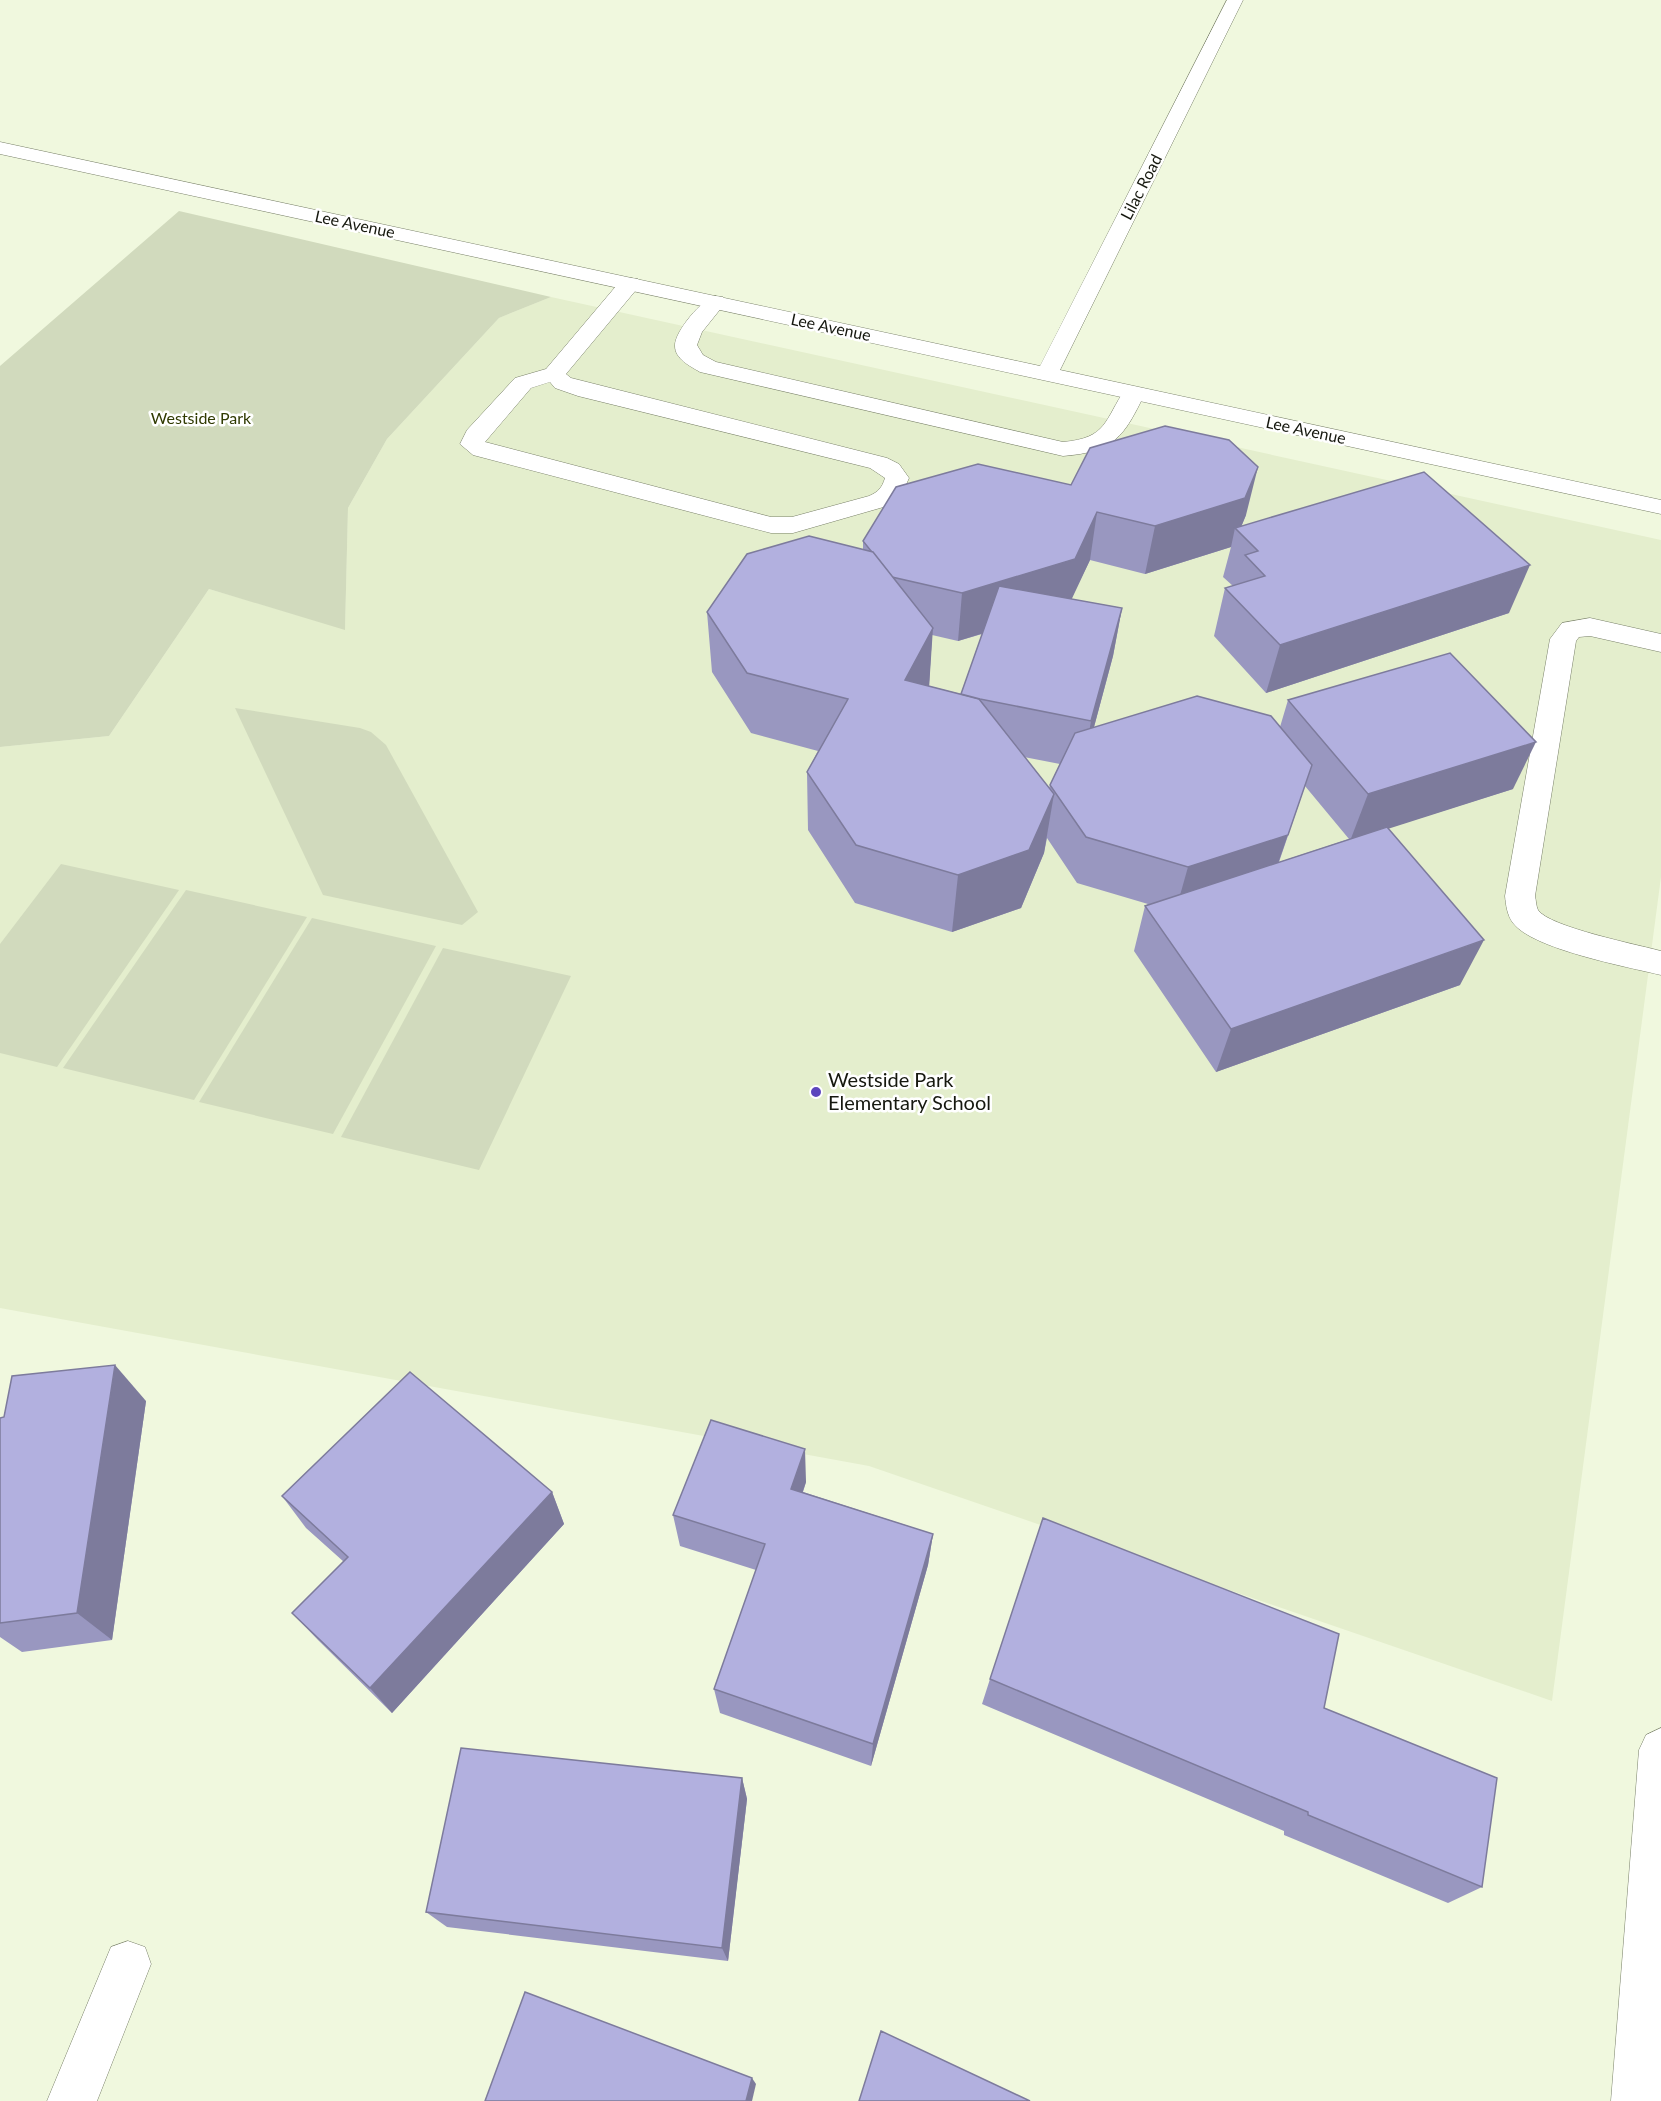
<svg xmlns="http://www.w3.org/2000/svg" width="1661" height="2101" viewBox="0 0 1661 2101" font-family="Lato,sans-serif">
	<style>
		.built { fill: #e4eecd }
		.green { fill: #d1dabd }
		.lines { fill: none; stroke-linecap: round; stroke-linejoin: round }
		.lane-casing { stroke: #798069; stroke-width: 1 }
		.street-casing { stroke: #798069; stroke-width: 1 }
		.lane { fill: #fff; fill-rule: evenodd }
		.street { fill: #fff; fill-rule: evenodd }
		.wall { fill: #9997c0; fill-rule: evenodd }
		.shaded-wall { fill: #7d7b9c }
		.building { fill: #b2b0df; stroke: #7d7b9c; stroke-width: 1.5 }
		.poi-dot { fill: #5c45bd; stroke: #fff; stroke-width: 2 }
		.labels { text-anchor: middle; stroke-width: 5; stroke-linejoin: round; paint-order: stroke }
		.far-street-label { font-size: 16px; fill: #16180f; stroke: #fff }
		.far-park-label { font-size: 16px; fill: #303a02; stroke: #fff }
		.poi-label { font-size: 20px; fill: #16180f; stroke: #fff; text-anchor: start }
	</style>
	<rect width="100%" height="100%" fill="#f0f8de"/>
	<polygon class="built" points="551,297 1661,540 1661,877 1552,1701 869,1466 0,1308 0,747 109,736 209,589 345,629 348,508 387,439 499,318"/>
	<g class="green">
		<polygon points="179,211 551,297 499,318 387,439 348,508 345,630 209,589 109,736 0,747 0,366"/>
		<polygon points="235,708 360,728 371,732 386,745 478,912 462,925 323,895"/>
		<polygon points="61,864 179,890 57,1067 0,1053 0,944"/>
		<polygon points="186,890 307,917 194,1100 63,1068"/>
		<polygon points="312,918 436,946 333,1134 199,1102"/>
		<polygon points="443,948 571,976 479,1170 341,1137"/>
	</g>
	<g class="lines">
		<g class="lane-casing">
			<g id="lane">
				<path d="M630,278L638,279L641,284L566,374L571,378L887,458L899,464L909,478L900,498L887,506L793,533H771L473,455L460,444L467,430L515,378L546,369L622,279ZM550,382L555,388L578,396L870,468L885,478C882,488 878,492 869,496L792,517H771L485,442L531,388Z"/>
				<path d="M715,296L723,297L726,302L702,332L697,345L703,355L716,362L1063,442C1108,438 1104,420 1126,388H1142L1145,393C1124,437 1114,452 1063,456L700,372C690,366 675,359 675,346C674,332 703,298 715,296Z"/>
				<path d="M1590,618L1661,634V652L1590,636L1579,637L1576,641L1535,896C1536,900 1536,906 1538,910C1549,927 1639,945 1661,951V975C1628,967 1532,949 1513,923C1507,915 1506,905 1505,896L1550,639L1562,623Z"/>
			</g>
		</g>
		<g class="street-casing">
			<g id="street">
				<polygon points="1227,0 1243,0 1060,370 1661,500 1661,514 0,154 0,142 1040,366"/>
				<polygon points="1661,1728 1661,2101 1611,2101 1639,1750 1646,1735"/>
				<polygon points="128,1941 145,1947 151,1964 97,2101 47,2101 111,1947"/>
			</g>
		</g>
		<use href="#lane" class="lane"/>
		<use href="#street" class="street"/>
	</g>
	<g class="wall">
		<path d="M1071,485L1246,515L1241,527L1509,613L1266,693L1214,636L1225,588L1233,586L1223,577L1231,547L1145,574L1090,560L1071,599L1122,608L1113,656L1094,727H1280L1288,700L1513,789L1388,828L1460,985L1216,1072L1134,951L1145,906L1148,904L1077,883L1047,838L1044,853L1021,908L952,932L855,903L808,830L807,772L818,751L751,733L712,672L707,612L863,550V541ZM982,634L961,694L929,686L932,635L958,641ZM1024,757L1060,764L1050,785L1049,788ZM1305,786L1349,839L1279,862Z"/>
		<polygon points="146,1401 112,1640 22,1652 0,1637 0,1418"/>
		<polygon points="806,1482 803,1492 933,1534 928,1565 871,1766 720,1713 714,1689 756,1570 680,1546 673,1515"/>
		<polygon points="552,1492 564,1524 392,1713 318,1640 292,1613 344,1562 306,1528 282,1496"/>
		<polygon points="990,1679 1324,1708 1482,1887 1448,1903 1284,1835 1284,1831 982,1704"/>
		<polygon points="742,1778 747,1799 728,1961 447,1927 426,1912"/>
	</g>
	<g class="shaded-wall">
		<polygon points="1258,467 1246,515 1239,532 1235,528 1231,547 1145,574 1155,526"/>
		<polygon points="1097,512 1090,560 1068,607 958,641 962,593"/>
		<polygon points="1530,565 1509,613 1266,693 1280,645"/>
		<polygon points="1122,608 1113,656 1083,768 1091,721"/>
		<polygon points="933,628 929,688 905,680"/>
		<polygon points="1536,742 1513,789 1350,841 1368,794"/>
		<polygon points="1312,765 1272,881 1175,913 1188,867"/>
		<polygon points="1054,794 1044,853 1021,908 952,932 958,875"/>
		<polygon points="1484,940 1460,985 1216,1072 1231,1029"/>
		<polygon points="115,1365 146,1401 112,1640 77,1613"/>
		<polygon points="805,1449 806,1482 793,1520 791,1489"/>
		<polygon points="552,1492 564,1524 392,1713 370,1688"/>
		<polygon points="933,1534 928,1565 871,1766 873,1744"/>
		<polygon points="742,1778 747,1799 728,1961 722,1948"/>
		<polygon points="752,2078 756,2084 752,2101 746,2101"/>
	</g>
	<g class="building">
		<polygon points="1165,426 1229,440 1258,467 1245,498 1155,526 1097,512 1075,559 962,593 892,577 863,541 896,487 978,464 1071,485 1090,448"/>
		<polygon points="1424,472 1530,565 1280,645 1225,588 1265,576 1245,555 1258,551 1235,528"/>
		<polygon points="809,536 873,552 933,628 905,680 979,699 1054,794 1029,850 958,875 856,845 807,772 848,699 747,673 707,612 747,554"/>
		<polygon points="999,586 1122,608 1091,721 980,699 961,694"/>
		<polygon points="1450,653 1536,742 1368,794 1288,700"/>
		<polygon points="1197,696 1271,716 1312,765 1288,835 1188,867 1086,837 1050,785 1075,733"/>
		<polygon points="1387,827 1484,940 1231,1029 1145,906"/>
		<polygon points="115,1365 77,1613 0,1623 0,1418 4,1417 12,1376"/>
		<polygon points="410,1372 552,1492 370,1688 292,1613 348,1557 282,1496"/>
		<polygon points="711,1420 805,1449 791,1489 933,1534 873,1744 714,1689 765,1544 673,1515"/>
		<polygon points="1043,1518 1339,1634 1324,1708 1497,1778 1482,1887 1308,1815 1308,1812 990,1679"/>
		<polygon points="461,1748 742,1778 722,1948 426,1912"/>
		<polygon points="525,1992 752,2078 746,2101 485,2101"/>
		<polygon points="881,2031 1030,2101 859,2101"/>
	</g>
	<circle class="poi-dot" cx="816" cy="1092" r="6"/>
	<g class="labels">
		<g class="far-street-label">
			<text transform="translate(1141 187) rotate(-63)" y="6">Lilac Road</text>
			<text transform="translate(355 224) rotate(12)" y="6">Lee Avenue</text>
			<text transform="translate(831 327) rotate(12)" y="6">Lee Avenue</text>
			<text transform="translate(1306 430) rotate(12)" y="6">Lee Avenue</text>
		</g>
		<g class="far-park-label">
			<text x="201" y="424">Westside Park</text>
		</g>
		<g class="poi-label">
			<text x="828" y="1087">Westside Park<tspan x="828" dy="23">Elementary School</tspan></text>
		</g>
	</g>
</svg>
